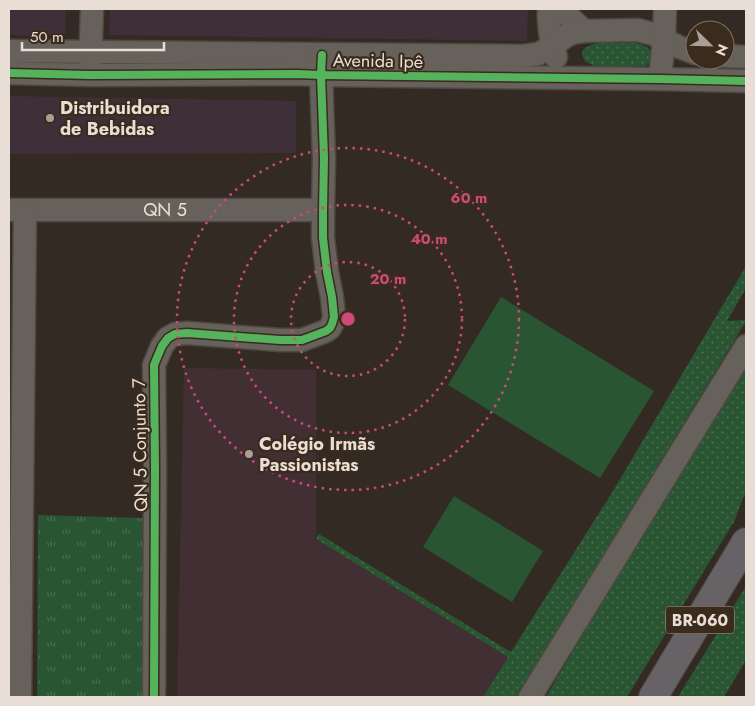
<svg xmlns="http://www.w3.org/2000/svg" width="755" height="706" viewBox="0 0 755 706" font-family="Jost,sans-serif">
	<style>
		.commercial { fill: #3e2f39 }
		.education { fill: #412f34 }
		.grass { fill: url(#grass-tufts) }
		.park { fill: url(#park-dots) }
		.pitch { fill: #2a5532 }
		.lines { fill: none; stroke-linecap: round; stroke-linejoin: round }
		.minor-casing { stroke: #4f4842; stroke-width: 25 }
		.highway-casing { stroke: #4f4842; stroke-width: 30 }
		.minor { stroke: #66615a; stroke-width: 22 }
		.highway { stroke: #666266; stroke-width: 28 }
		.cycleway-casing { stroke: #3a2b1c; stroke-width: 11 }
		.cycleway { stroke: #56b35d; stroke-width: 8 }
		.ring { fill: none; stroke: #cc4a7a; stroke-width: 2.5; stroke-dasharray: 2.5 5 }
		.poi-dot { fill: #a99f97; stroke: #3a2b1c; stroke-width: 2 }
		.labels { text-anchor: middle; stroke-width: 4.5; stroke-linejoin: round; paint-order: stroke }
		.shield { fill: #3a2b1c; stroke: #b4a89e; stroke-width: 1 }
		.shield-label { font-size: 16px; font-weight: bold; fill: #e8ded5 }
		.street-label { font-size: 18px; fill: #e8ded5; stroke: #3a2b1c }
		.poi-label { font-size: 18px; font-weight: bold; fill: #e8ded5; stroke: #3a2b1c; text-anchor: start }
		.centre { fill: #cc4a7a; stroke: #3a2b1c; stroke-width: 2.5 }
		.ring-label { font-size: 15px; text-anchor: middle; font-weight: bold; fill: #cc4a7a; stroke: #3a2b1c; stroke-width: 4.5; stroke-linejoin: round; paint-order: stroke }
	</style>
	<defs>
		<pattern id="grass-tufts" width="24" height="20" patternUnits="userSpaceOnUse" patternTransform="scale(1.25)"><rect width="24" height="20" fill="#2a5532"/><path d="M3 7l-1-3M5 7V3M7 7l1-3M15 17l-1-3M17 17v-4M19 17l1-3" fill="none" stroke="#496d4f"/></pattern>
		<pattern id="park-dots" width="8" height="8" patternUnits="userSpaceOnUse" patternTransform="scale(1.25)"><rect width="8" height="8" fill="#2a5532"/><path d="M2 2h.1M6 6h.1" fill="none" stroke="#496d4f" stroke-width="1.8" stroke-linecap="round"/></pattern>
	</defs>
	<rect width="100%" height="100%" fill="#332b23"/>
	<g class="commercial">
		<polygon points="9,9 66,9 65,36 9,35"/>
		<polygon points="110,9 528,9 527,41 109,35"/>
		<polygon points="9,96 296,101 296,153 9,154"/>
	</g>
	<polygon class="education" points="184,368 316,370 316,539 508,657 483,697 177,697"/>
	<polygon class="grass" points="38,515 142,518 142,697 37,697"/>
	<g class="park">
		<path d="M619,43C633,43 642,41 652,52V61L646,66L596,67L585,61L582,55L583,50C592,41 607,43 619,43Z"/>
		<polygon points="746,266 746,288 727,321 746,320 746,321 517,697 483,697 508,657 316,539 319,534 511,652 613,491"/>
		<polygon points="746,367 746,492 743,498 735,520 627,697 546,697 595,613"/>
		<polygon points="746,586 746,660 724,697 678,697"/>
	</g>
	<g class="pitch">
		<polygon points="501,297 654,391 600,478 448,385"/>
		<polygon points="454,496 543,551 512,602 423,547"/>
	</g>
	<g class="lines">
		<g class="minor-casing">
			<g id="minor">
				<path d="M549,9C548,25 551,42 556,57"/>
				<polyline points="564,9 568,16 584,31"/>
				<polyline points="9,51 523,56 538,54 552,46 566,36 573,33 584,31 638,30 653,34 679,47 695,53"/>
				<polyline points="725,56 746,57"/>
				<polyline points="90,68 92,9"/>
				<polyline points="9,73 90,75 297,74 321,75 660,79 746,81"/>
				<polyline points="660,79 664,39 665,9"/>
				<path id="s1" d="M9,210H323"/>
				<polyline points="20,697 25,211"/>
				<polyline points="154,697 155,468 154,365 162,346 168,338 175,334 187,333 280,340 302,340 326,331 330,328 332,324 334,317 332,297 327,272 323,238 323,210 324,158 321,75 322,55"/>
				<polyline points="530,697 746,346"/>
			</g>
		</g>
		<g class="highway-casing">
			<polyline id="highway" points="653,697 746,542"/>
		</g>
		<use href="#minor" class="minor"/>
		<use href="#highway" class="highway"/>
		<g class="cycleway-casing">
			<g id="cycleway">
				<polyline points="9,73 90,75 297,74 321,75 660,79 746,81"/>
				<polyline points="154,697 155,468 154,365 162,346 168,338 175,334 187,333 280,340 302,340 326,331 330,328 332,324 334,317 332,297 327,272 323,238 323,210 324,158 321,75 322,55"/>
			</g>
		</g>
		<use href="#cycleway" class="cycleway"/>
	</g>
	<g class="ring">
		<circle cx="348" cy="319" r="57"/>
		<circle cx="348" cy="319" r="114"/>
		<circle cx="348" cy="319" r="171"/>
	</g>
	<g class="poi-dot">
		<circle cx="50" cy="118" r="5"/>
		<circle cx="249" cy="454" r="5"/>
	</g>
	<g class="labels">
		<rect class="shield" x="666" y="606.5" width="68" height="27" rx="4"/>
		<g class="shield-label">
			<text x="700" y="626">BR-060</text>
		</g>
		<g class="street-label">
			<text transform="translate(378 61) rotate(1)" y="6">Avenida Ipê</text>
			<text dy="6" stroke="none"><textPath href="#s1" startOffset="156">QN 5</textPath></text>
			<text transform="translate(140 445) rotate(-91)" y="6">QN 5 Conjunto 7</text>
		</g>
		<g class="poi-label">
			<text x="60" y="114">Distribuidora<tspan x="60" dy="21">de Bebidas</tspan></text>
			<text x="259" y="450">Colégio Irmãs<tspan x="259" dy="21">Passionistas</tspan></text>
		</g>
	</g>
	<circle cx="348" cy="319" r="8" class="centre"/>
	<g class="ring-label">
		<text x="469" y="203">60 m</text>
		<text x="429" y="244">40 m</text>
		<text x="388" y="284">20 m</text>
	</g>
	<rect width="755" height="706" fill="none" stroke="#e8ded5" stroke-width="20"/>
	<g transform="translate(710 45) rotate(113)"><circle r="24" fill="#3a2b1c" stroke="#807366"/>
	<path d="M0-4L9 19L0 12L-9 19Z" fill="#a99f97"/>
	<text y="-8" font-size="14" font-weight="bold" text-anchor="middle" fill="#e8ded5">N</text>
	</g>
	<path d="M22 42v8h142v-8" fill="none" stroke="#e8ded5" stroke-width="2.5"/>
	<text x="30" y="42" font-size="15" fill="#e8ded5" stroke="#3a2b1c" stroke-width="4" paint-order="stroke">50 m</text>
</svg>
